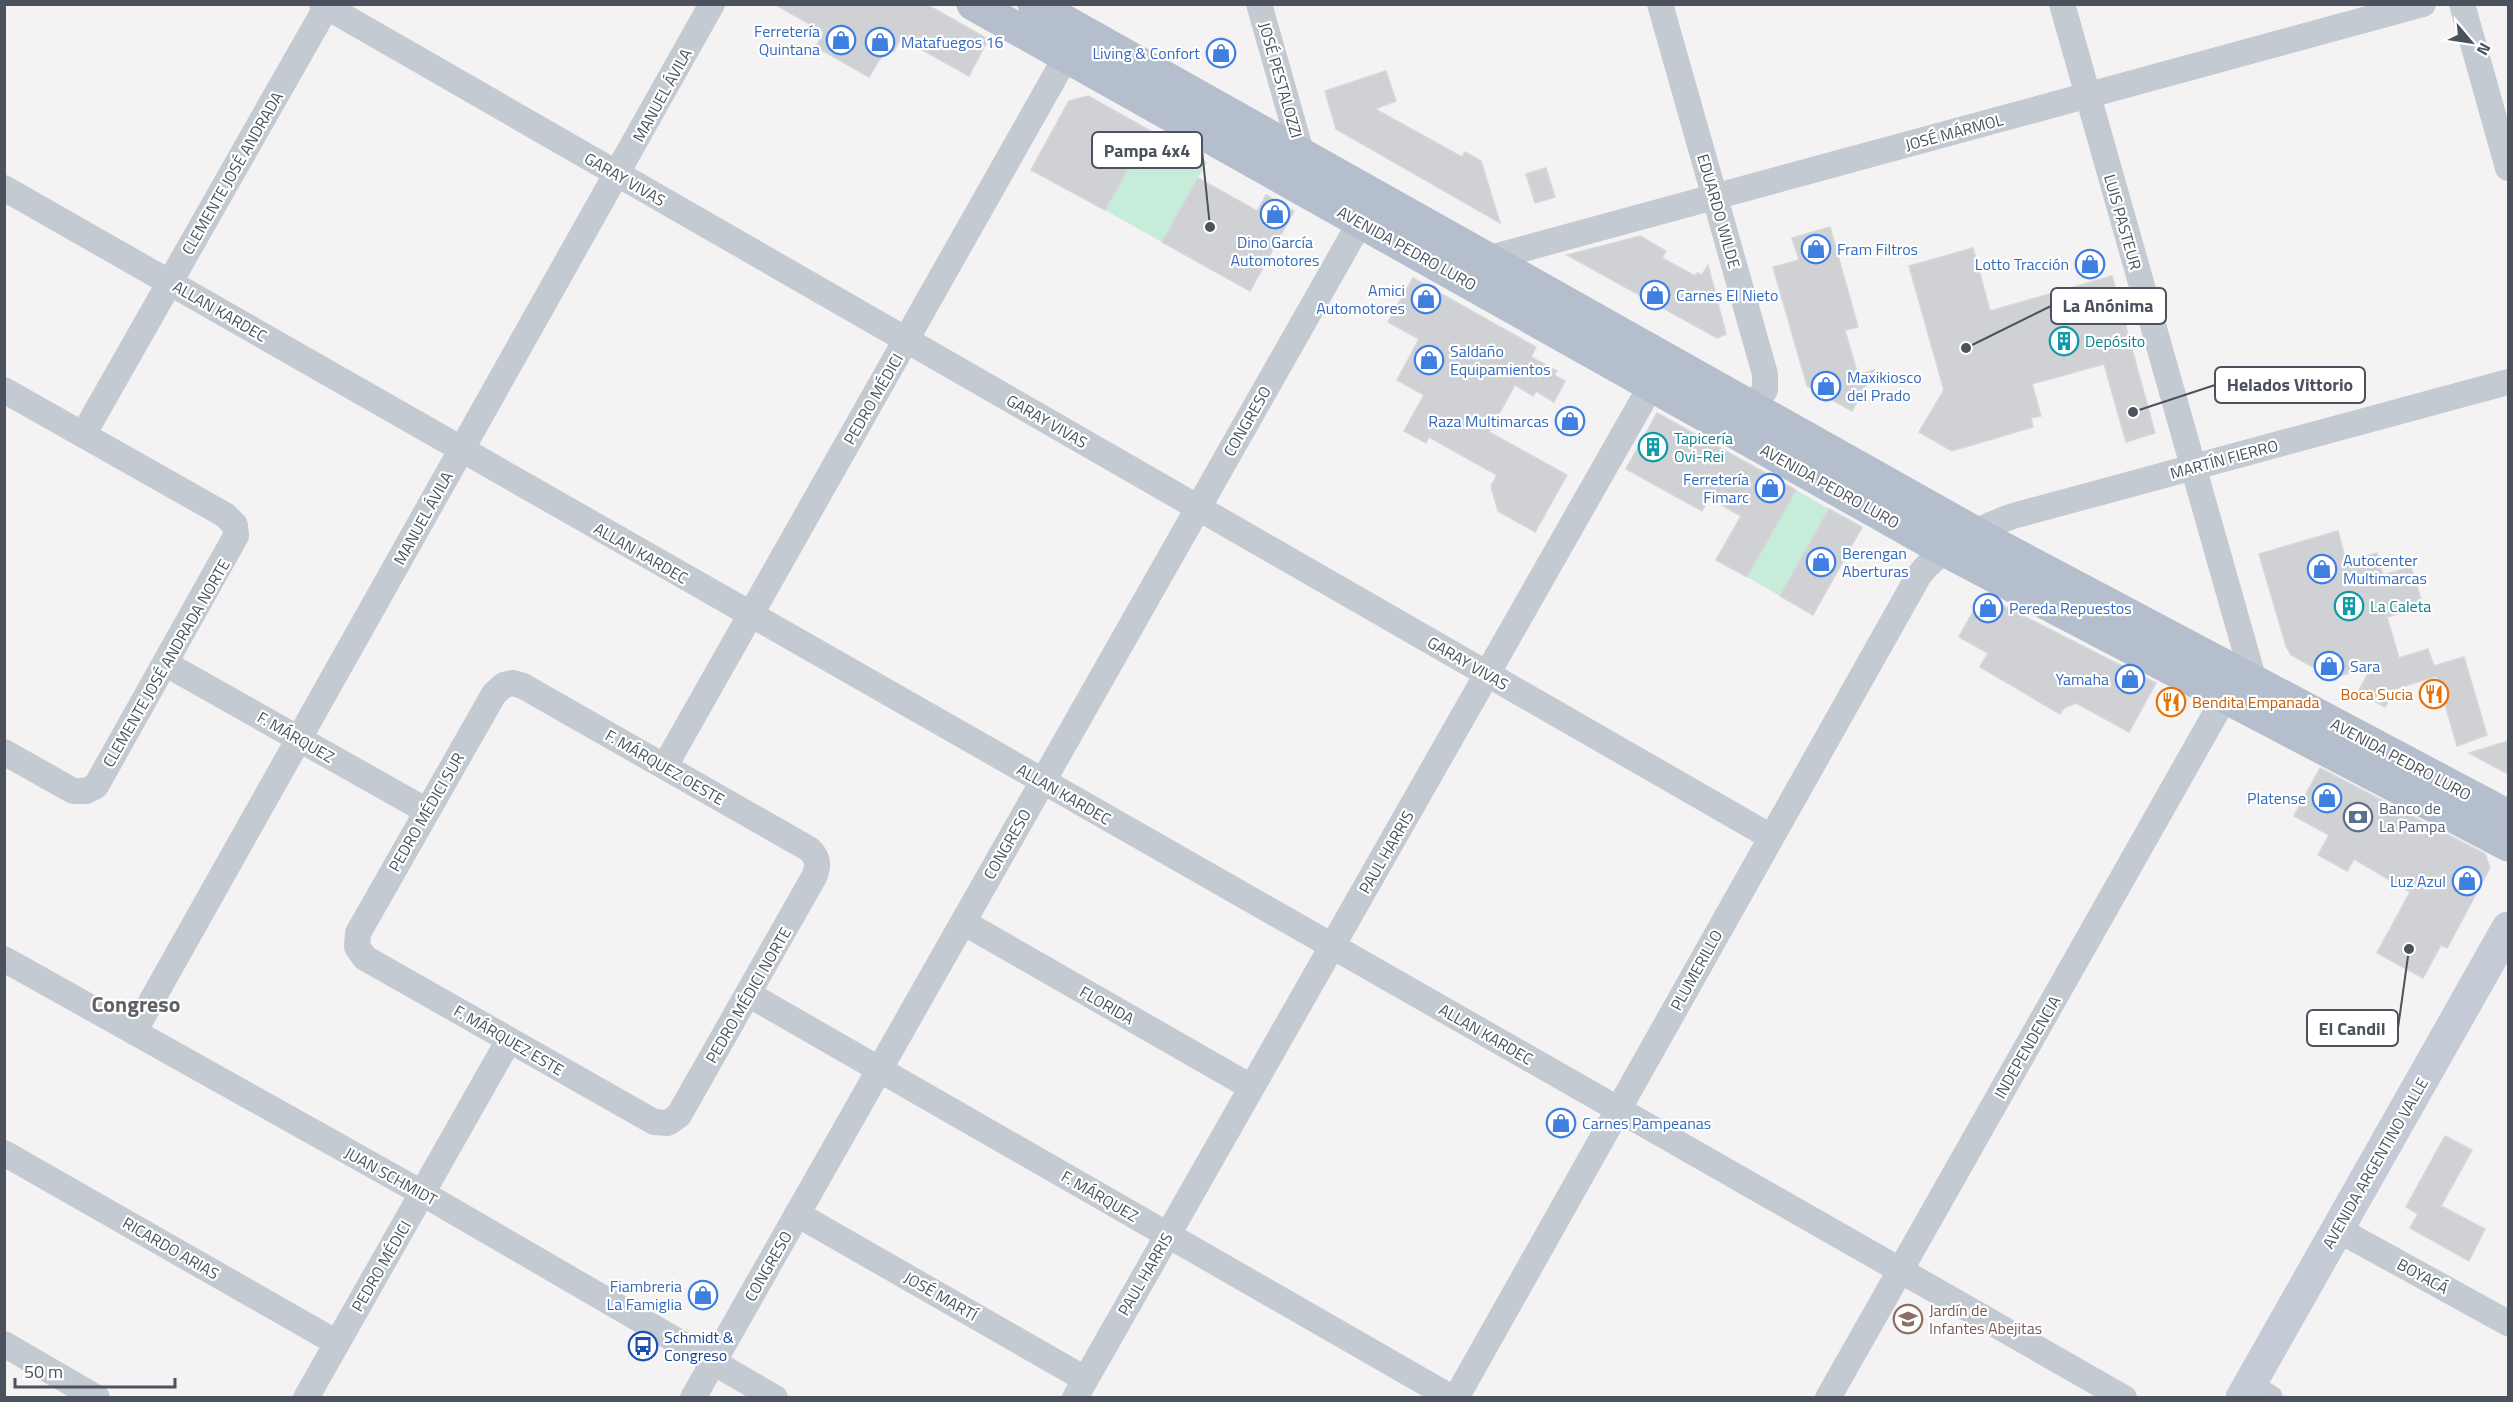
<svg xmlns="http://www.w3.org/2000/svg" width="2513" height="1402" viewBox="0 0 2513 1402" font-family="'Titillium Web',sans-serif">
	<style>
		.green { fill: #c6ecda }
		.building { fill: #cfd1d5; stroke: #d6d7dc; stroke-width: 1.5 }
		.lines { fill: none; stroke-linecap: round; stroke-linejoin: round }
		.minor { stroke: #c4cad2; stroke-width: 26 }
		.secondary { stroke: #c5cbd6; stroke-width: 33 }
		.primary { stroke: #b5becd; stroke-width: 33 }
		.labels { text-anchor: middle; stroke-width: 4.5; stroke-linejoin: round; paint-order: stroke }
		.shop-label { font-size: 16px; fill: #366cbe; stroke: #fff; text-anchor: end }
		.street-label { font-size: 16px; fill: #4b525d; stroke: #fff }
		.culture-label { font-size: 16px; fill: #0d838f; stroke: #fff; text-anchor: start }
		.food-label { font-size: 16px; fill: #c56008; stroke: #fff; text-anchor: end }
		.service-label { font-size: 16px; fill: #4e5e75; stroke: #fff; text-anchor: start }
		.education-label { font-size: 16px; fill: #785e54; stroke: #fff; text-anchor: start }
		.transit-label { font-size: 16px; fill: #164399; stroke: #fff; text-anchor: start }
		.district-label { font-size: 22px; font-weight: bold; fill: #5f6166; stroke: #fff }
		.leader { fill: none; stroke: #4b525d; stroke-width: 2 }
		.callout-dot { fill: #4b525d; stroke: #fff; stroke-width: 2 }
		.callout { fill: #fff; stroke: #4b525d; stroke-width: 2 }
		.callout-label { font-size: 18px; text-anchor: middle; font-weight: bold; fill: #4b525d }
	</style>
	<rect width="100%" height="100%" fill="#f4f2f2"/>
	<g class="green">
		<polygon points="1149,130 1207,162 1162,242 1105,210"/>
		<polygon points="1796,490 1829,509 1780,596 1747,577"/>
	</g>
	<g class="building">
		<polygon points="774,4 926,4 988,39 969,76 901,38 894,51 887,47 869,77 816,47 824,32"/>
		<polygon points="1386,71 1396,101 1375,109 1462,157 1465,152 1481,161 1500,223 1336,129 1325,91"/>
		<polygon points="1088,96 1149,130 1105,210 1031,170 1069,101"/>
		<polygon points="1546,168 1555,197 1535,203 1526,174"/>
		<polygon points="1198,178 1257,211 1266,195 1294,211 1250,291 1162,242"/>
		<polygon points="1830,227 1858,327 1845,330 1858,375 1874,370 1852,411 1807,386 1773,267 1799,260 1792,238"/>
		<polygon points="1640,236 1666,251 1662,258 1695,276 1697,273 1702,275 1708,265 1726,334 1717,338 1567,255"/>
		<polygon points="1973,248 1990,311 2112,276 2155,433 2126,442 2104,364 2032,384 2041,416 2031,418 2033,427 1952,451 1919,432 1944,390 1909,266"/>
		<polygon points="1413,278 1536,347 1531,357 1557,371 1554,375 1565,381 1554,402 1536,391 1533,396 1515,385 1489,432 1567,475 1535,532 1498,511 1491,486 1497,475 1429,437 1426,443 1404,431 1424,395 1397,380 1419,339 1388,322"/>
		<polygon points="1657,413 1796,490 1747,577 1716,560 1741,516 1709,498 1702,511 1626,469"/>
		<polygon points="1829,509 1862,527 1813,615 1780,596"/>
		<polygon points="2338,531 2346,562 2377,553 2383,575 2411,567 2423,606 2387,617 2399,658 2428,649 2434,666 2464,657 2487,735 2457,746 2437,676 2395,689 2385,707 2358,692 2372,666 2333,678 2291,655 2286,646 2259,554"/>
		<polygon points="1982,595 2156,683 2129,732 2076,703 2064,708 2060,714 1980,667 1988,653 1959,637"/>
		<polygon points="2508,741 2508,774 2469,753"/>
		<polygon points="2320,768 2485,854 2490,868 2447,948 2441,945 2423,978 2377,953 2410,892 2354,859 2347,871 2318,855 2329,835 2294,816"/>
		<polygon points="2445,1136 2472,1150 2441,1206 2485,1229 2469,1261 2410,1228 2418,1214 2406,1207"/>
	</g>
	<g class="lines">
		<g class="minor">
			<polyline points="322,4 1771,837"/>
			<polyline points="1259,4 1302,155"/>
			<polyline points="1660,4 1765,374 1765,390 1758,399 1741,402 1731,399"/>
			<polyline points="2062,4 2254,681"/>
			<polyline points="2462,4 2508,168"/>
			<polyline points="4,188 2124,1398"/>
			<polyline points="1486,259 2423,4"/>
			<polyline points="4,390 225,515 235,525 236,536 96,786 86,791 73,791 4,752"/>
			<polyline points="83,435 328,4"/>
			<polyline points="166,664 427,811"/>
			<path d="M513,683L523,686L809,849C818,857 819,866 814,877L679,1115L668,1123L654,1122L365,958L357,947L358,933L494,694L504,685Z"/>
			<polyline points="665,766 1075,41"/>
			<polyline points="963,922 1251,1087"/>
			<polyline points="4,959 422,1193 775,1398"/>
			<polyline points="748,994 1452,1398"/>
			<polyline points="134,1032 712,4"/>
			<polyline points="4,1153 337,1343"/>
			<polyline points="797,1214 1085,1379"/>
			<polyline points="2337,1229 2508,1323"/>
			<polyline points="4,1344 97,1398"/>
			<polyline points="2248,1385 2270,1398"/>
			<polyline points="306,1398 509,1040"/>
			<polyline points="693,1398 1370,205"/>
			<polyline points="1075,1398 1651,386 1668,389"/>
			<path d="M1456,1398L1918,577C1935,551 1984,526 2013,516L2508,382"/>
			<polyline points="1828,1398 2225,697"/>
		</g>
		<polyline class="secondary" points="2242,1398 2508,928"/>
		<g class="primary">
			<polyline points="973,4 1946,551 2508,845"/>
			<polyline points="1034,4 1997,545 2508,816"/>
		</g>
	</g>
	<defs>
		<g id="shop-ring" transform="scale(1.5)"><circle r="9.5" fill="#fff" stroke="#3f7fe0" stroke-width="1.5"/><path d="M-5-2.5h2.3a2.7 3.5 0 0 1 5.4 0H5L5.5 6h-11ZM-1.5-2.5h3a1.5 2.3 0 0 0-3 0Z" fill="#3f7fe0"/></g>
		<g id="building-ring" transform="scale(1.5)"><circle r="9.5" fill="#fff" stroke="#0f9aa8" stroke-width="1.5"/><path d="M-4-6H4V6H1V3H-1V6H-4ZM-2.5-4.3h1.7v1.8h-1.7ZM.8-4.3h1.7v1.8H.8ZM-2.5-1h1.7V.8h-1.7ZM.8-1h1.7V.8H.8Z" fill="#0f9aa8"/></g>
		<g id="restaurant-ring" transform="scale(1.5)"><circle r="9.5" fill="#fff" stroke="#e8710a" stroke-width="1.5"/><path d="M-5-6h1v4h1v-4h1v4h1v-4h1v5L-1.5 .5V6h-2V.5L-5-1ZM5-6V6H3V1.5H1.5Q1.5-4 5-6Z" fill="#e8710a"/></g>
		<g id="bank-ring" transform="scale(1.5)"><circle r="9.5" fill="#fff" stroke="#5c6f8a" stroke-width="1.5"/><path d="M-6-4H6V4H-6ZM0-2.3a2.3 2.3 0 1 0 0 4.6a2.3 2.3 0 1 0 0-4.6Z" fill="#5c6f8a"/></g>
		<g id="school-ring" transform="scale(1.5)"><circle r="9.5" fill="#fff" stroke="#8d6e63" stroke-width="1.5"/><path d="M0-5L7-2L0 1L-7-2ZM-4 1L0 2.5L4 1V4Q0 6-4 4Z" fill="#8d6e63"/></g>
		<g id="bus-ring" transform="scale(1.5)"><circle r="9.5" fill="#fff" stroke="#1a4fb4" stroke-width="1.5"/><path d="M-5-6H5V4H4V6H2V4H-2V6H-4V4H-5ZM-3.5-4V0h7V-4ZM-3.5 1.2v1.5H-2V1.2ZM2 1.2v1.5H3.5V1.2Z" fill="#1a4fb4"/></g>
	</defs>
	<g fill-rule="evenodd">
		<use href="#shop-ring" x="841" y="40"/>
		<use href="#shop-ring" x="880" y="42"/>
		<use href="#shop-ring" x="1221" y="53"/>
		<use href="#shop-ring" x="1275" y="214"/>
		<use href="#shop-ring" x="1816" y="249"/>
		<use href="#shop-ring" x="2090" y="264"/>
		<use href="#shop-ring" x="1655" y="295"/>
		<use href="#shop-ring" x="1426" y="299"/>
		<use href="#building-ring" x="2064" y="341"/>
		<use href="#shop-ring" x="1429" y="360"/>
		<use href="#shop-ring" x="1826" y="386"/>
		<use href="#shop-ring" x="1570" y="421"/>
		<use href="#building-ring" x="1653" y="447"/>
		<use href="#shop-ring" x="1770" y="488"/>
		<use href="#shop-ring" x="1821" y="562"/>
		<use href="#shop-ring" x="2322" y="569"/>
		<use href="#building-ring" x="2349" y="606"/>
		<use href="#shop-ring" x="1988" y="608"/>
		<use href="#shop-ring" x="2329" y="666"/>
		<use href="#shop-ring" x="2130" y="679"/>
		<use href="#restaurant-ring" x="2434" y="694"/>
		<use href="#restaurant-ring" x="2171" y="702"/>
		<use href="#shop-ring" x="2327" y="798"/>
		<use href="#bank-ring" x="2358" y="817"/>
		<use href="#shop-ring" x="2467" y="881"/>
		<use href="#shop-ring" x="1561" y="1123"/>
		<use href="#shop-ring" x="703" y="1295"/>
		<use href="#school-ring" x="1908" y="1319"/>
		<use href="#bus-ring" x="643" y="1346"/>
	</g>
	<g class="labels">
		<g class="shop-label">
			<text x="820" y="37">Ferretería<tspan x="820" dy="18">Quintana</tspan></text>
			<text x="901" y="48" text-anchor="start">Matafuegos 16</text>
			<text x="1200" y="59">Living &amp; Confort</text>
			<text x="1275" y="248" text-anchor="middle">Dino García<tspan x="1275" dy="18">Automotores</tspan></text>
			<text x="1837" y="255" text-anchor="start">Fram Filtros</text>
			<text x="2069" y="270">Lotto Tracción</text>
			<text x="1405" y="296">Amici<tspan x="1405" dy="18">Automotores</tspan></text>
			<text x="1676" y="301" text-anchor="start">Carnes El Nieto</text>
			<text x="1450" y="357" text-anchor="start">Saldaño<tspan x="1450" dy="18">Equipamientos</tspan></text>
			<text x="1847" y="383" text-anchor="start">Maxikiosco<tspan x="1847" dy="18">del Prado</tspan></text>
			<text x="1549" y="427">Raza Multimarcas</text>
			<text x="1749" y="485">Ferretería<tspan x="1749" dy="18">Fimarc</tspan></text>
			<text x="1842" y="559" text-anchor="start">Berengan<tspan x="1842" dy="18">Aberturas</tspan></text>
			<text x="2343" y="566" text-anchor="start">Autocenter<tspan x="2343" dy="18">Multimarcas</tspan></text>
			<text x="2009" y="614" text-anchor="start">Pereda Repuestos</text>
			<text x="2350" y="672" text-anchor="start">Sara</text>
			<text x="2109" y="685">Yamaha</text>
			<text x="2306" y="804">Platense</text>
			<text x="2446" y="887">Luz Azul</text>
			<text x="1582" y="1129" text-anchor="start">Carnes Pampeanas</text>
			<text x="682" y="1292">Fiambreria<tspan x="682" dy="18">La Famiglia</tspan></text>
		</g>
		<g class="street-label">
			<text transform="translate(1281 80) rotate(74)" y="6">JOSÉ PESTALOZZI</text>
			<text transform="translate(662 95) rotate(-61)" y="6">MANUEL ÁVILA</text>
			<text transform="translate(1954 132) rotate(-15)" y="6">JOSÉ MÁRMOL</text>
			<text transform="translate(232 173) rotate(-60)" y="6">CLEMENTE JOSÉ ANDRADA</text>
			<text transform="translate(625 179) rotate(30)" y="6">GARAY VIVAS</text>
			<text transform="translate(1719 211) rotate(74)" y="6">EDUARDO WILDE</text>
			<text transform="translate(2123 222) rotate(74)" y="6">LUIS PASTEUR</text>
			<text transform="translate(1407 248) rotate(29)" y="6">AVENIDA PEDRO LURO</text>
			<text transform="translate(220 311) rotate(30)" y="6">ALLAN KARDEC</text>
			<text transform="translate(873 399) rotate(-60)" y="6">PEDRO MÉDICI</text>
			<text transform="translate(1047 421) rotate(30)" y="6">GARAY VIVAS</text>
			<text transform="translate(1247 421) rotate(-60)" y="6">CONGRESO</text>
			<text transform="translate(2224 459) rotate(-15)" y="6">MARTÍN FIERRO</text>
			<text transform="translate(1830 486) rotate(29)" y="6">AVENIDA PEDRO LURO</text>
			<text transform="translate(423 518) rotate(-61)" y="6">MANUEL ÁVILA</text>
			<text transform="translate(641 553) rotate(30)" y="6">ALLAN KARDEC</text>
			<text transform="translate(166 663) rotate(-60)" y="6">CLEMENTE JOSÉ ANDRADA NORTE</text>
			<text transform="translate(1468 663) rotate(30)" y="6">GARAY VIVAS</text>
			<text transform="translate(296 737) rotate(30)" y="6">F. MÁRQUEZ</text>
			<text transform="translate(2401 759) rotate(28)" y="6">AVENIDA PEDRO LURO</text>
			<text transform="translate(665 767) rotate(30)" y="6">F. MÁRQUEZ OESTE</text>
			<text transform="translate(1064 794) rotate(30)" y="6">ALLAN KARDEC</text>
			<text transform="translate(426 812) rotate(-60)" y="6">PEDRO MÉDICI SUR</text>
			<text transform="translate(1007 844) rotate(-60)" y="6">CONGRESO</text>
			<text transform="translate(1386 852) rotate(-60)" y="6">PAUL HARRIS</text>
			<text transform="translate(1696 970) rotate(-61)" y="6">PLUMERILLO</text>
			<text transform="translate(748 995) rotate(-60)" y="6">PEDRO MÉDICI NORTE</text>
			<text transform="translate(1107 1005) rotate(30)" y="6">FLORIDA</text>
			<text transform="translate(1486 1034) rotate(30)" y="6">ALLAN KARDEC</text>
			<text transform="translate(509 1040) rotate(30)" y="6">F. MÁRQUEZ ESTE</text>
			<text transform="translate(2027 1047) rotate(-60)" y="6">INDEPENDENCIA</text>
			<text transform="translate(2375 1163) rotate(-60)" y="6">AVENIDA ARGENTINO VALLE</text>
			<text transform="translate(391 1176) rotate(29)" y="6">JUAN SCHMIDT</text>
			<text transform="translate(1100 1196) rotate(30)" y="6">F. MÁRQUEZ</text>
			<text transform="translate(171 1248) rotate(30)" y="6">RICARDO ARIAS</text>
			<text transform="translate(381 1266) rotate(-60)" y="6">PEDRO MÉDICI</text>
			<text transform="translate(768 1266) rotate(-60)" y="6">CONGRESO</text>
			<text transform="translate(1145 1274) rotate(-60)" y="6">PAUL HARRIS</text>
			<text transform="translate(2423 1276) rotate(29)" y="6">BOYACÁ</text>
			<text transform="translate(941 1296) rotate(30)" y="6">JOSÉ MARTÍ</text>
		</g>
		<g class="culture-label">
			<text x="2085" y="347">Depósito</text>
			<text x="1674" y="444">Tapicería<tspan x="1674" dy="18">Ovi-Rei</tspan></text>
			<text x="2370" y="612">La Caleta</text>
		</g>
		<g class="food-label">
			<text x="2413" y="700">Boca Sucia</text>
			<text x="2192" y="708" text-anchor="start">Bendita Empanada</text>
		</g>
		<g class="service-label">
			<text x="2379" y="814">Banco de<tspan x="2379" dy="18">La Pampa</tspan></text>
		</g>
		<g class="education-label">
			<text x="1929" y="1316">Jardín de<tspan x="1929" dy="18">Infantes Abejitas</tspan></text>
		</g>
		<g class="transit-label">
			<text x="664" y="1343">Schmidt &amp;<tspan x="664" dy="18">Congreso</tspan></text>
		</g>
		<g class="district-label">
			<text x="136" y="1012">Congreso</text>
		</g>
	</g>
	<path class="leader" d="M1210 227L1202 150M1966 348L2051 306M2133 412L2215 385M2409 949L2398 1028"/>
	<g class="callout-dot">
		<circle cx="1210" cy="227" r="6"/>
		<circle cx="1966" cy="348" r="6"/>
		<circle cx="2133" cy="412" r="6"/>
		<circle cx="2409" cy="949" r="6"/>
	</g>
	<g class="callout">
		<rect x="1092" y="132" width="110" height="36" rx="6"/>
		<rect x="2051" y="288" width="115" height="36" rx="6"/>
		<rect x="2215" y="367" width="150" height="36" rx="6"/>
		<rect x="2307" y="1010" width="91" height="36" rx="6"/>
	</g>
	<g class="callout-label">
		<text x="1147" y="157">Pampa 4x4</text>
		<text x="2108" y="312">La Anónima</text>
		<text x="2290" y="391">Helados Vittorio</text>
		<text x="2352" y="1035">El Candil</text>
	</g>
	<rect width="2513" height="1402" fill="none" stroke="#4b525d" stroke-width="12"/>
	<g transform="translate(2471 42) rotate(119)" stroke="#ffffff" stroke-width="4.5" paint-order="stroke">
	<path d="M0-4.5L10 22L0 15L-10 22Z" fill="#4b525d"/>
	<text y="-9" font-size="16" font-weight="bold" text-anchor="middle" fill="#4b525d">N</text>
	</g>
	<path d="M15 1378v9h160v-9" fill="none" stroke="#4b525d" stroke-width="3"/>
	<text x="24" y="1378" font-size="18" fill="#4b525d" stroke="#ffffff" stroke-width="4.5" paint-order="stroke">50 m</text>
</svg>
